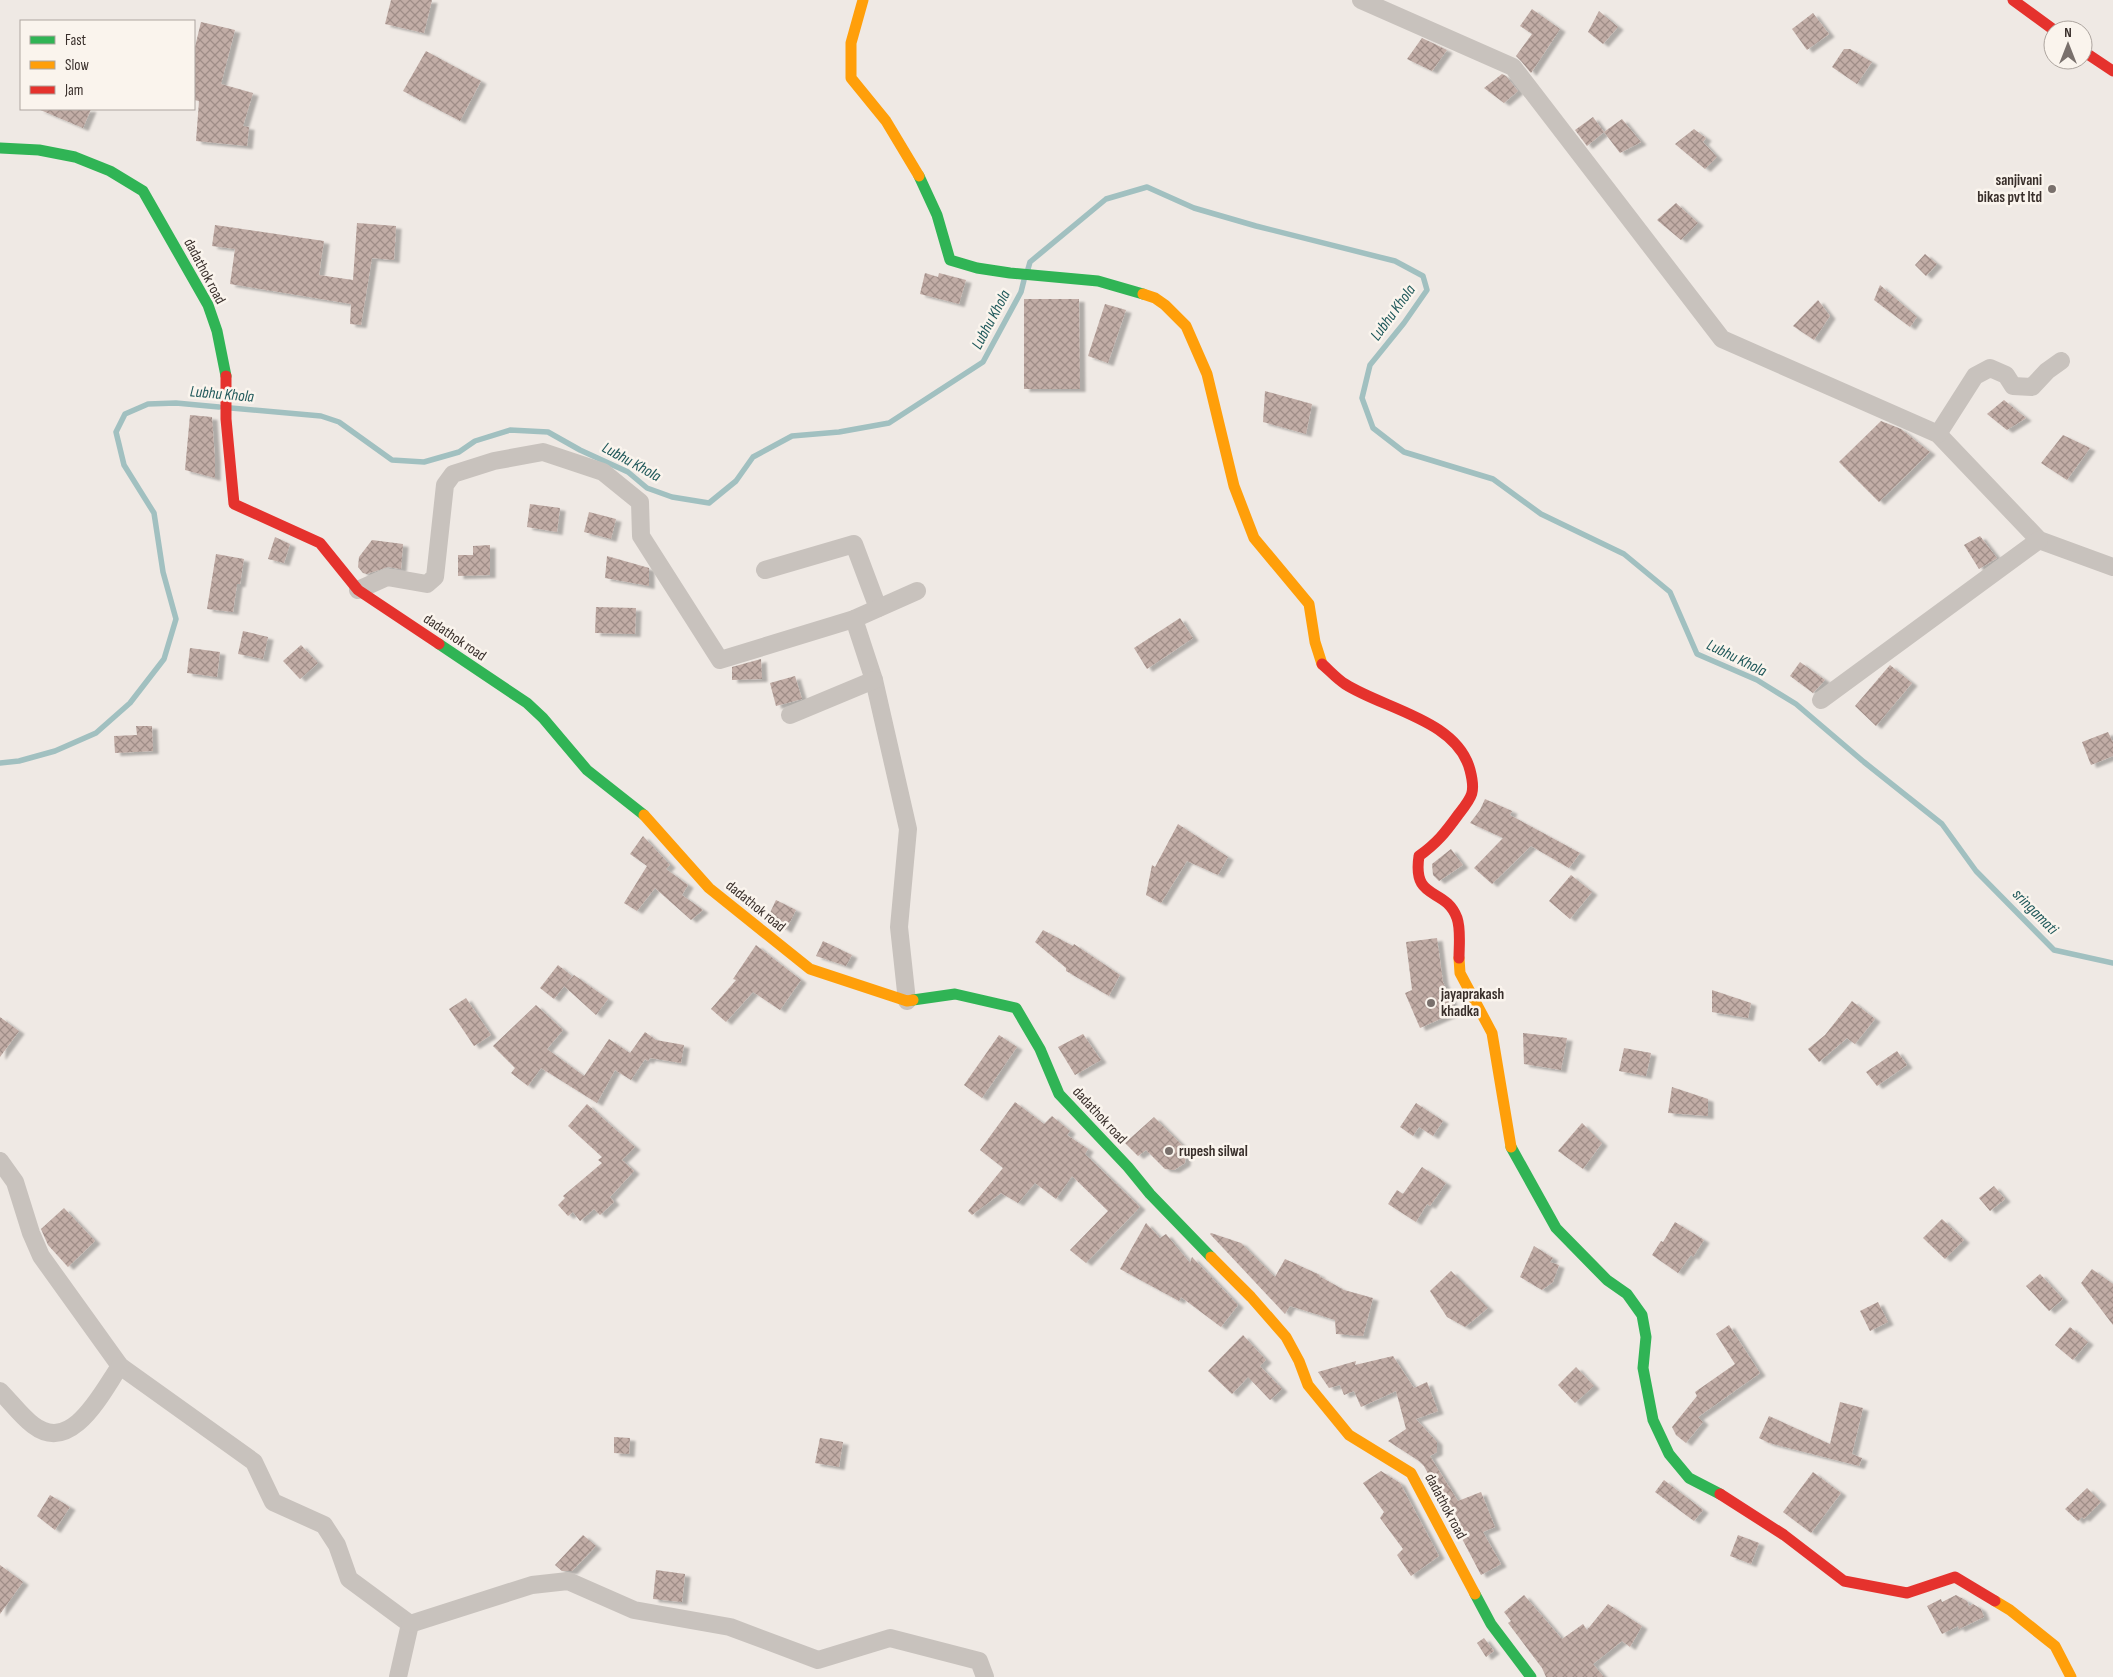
<svg xmlns="http://www.w3.org/2000/svg" width="2113" height="1677" viewBox="0 0 2113 1677" font-family="'Sofia Sans Condensed',sans-serif">
	<style>
		.lines { fill: none; stroke-linecap: round; stroke-linejoin: round }
		.stream { stroke: #a1c0c0; stroke-width: 5.5 }
		.building { fill: url(#building-cross-hatch); filter: url(#shadow) }
		.street { stroke: #c8c2bd; stroke-width: 18 }
		.fast { stroke: #30b455; stroke-width: 11 }
		.slow { stroke: #ff9f0a; stroke-width: 11 }
		.jam { stroke: #e5322d; stroke-width: 11 }
		.poi-dot { fill: #79706c; stroke: #faf4ed; stroke-width: 2 }
		.labels { text-anchor: middle; stroke-width: 5; stroke-linejoin: round; paint-order: stroke }
		.poi-label { font-size: 15px; font-weight: bold; fill: #392f2b; stroke: #faf4ed; text-anchor: start }
		.street-label { font-size: 15px; fill: #392f2b; stroke: #faf4ed }
		.water-label { font-size: 16px; font-style: italic; fill: #20595b; stroke: #faf4ed }
	</style>
	<defs>
		<pattern id="building-cross-hatch" width="8" height="8" patternUnits="userSpaceOnUse" patternTransform="scale(1.25)"><rect width="8" height="8" fill="#c2ada6"/><path d="M0 0l8 8M0 8l8-8" fill="none" stroke="#9f8d87"/></pattern>
		<filter id="shadow"><feDropShadow dx="5.5" dy="3" stdDeviation="1" flood-color="#0004"/></filter>
	</defs>
	<rect width="100%" height="100%" fill="#efe9e4"/>
	<g class="lines">
		<g class="stream">
			<polyline points="1028,269 1030,262 1106,199 1147,187 1194,208 1256,226 1395,261 1423,276 1427,290 1404,323 1370,365 1362,398 1373,428 1404,452 1493,479 1541,514 1624,554 1670,592 1697,654 1757,680 1796,704 1864,762 1942,824 1976,871 2054,950 2113,963"/>
			<polyline points="231,408 321,416 339,422 392,460 424,462 459,452 475,441 510,430 548,432 580,450 628,472 647,488 672,497 709,503 736,481 753,457 792,436 839,432 889,423 983,362 1021,292 1024,280"/>
			<polyline points="0,763 19,761 55,751 96,733 130,703 164,659 176,619 163,572 154,513 124,465 116,432 125,414 148,404 176,403 219,407"/>
		</g>
	</g>
	<g class="building">
		<polygon points="391,0 432,0 424,33 385,24"/>
		<polygon points="1532,9 1560,29 1531,73 1521,61 1516,56 1532,34 1520,26"/>
		<polygon points="1599,11 1618,27 1603,44 1588,32"/>
		<polygon points="1813,13 1829,34 1807,50 1792,29"/>
		<polygon points="201,22 235,30 221,84 253,93 243,126 249,127 247,146 196,141 199,101 194,100 194,51"/>
		<polygon points="1422,38 1447,50 1432,71 1407,59"/>
		<polygon points="1844,49 1850,49 1872,62 1857,84 1832,67"/>
		<polygon points="426,51 481,81 460,121 403,91"/>
		<polygon points="1502,74 1506,76 1518,91 1504,103 1484,88"/>
		<polygon points="38,109 91,109 83,128"/>
		<polygon points="1593,117 1604,132 1587,146 1575,130"/>
		<polygon points="1622,119 1641,142 1620,153 1604,132"/>
		<polygon points="1694,129 1706,138 1703,142 1717,157 1705,169 1675,144"/>
		<polygon points="1676,203 1698,223 1681,240 1657,220"/>
		<polygon points="357,223 396,226 394,260 372,258 361,325 350,324 351,304 230,284 235,249 212,246 215,225 324,241 319,275 353,280"/>
		<polygon points="1925,254 1937,264 1926,276 1915,265"/>
		<polygon points="925,273 938,277 939,273 966,280 959,304 920,294"/>
		<polygon points="1880,285 1917,317 1910,327 1874,300"/>
		<polygon points="1024,299 1079,299 1080,389 1024,389"/>
		<polygon points="1818,300 1830,316 1814,340 1793,326"/>
		<polygon points="1105,304 1126,310 1108,363 1088,356"/>
		<polygon points="1265,391 1312,404 1306,434 1263,422"/>
		<polygon points="2004,400 2026,418 2007,430 1987,414"/>
		<polygon points="190,415 212,417 215,460 215,478 185,470"/>
		<polygon points="1881,421 1901,429 1930,452 1879,502 1839,462"/>
		<polygon points="2063,435 2090,448 2067,480 2041,463"/>
		<polygon points="530,504 560,508 557,532 527,527"/>
		<polygon points="589,512 616,519 611,539 584,532"/>
		<polygon points="1980,536 1997,558 1979,569 1964,545"/>
		<polygon points="275,537 290,544 284,563 268,559"/>
		<polygon points="372,540 403,544 401,569 388,567 367,574 363,573 358,567 359,557"/>
		<polygon points="490,545 490,575 458,576 458,555 473,555 473,546"/>
		<polygon points="216,554 244,559 240,584 237,584 233,612 207,609"/>
		<polygon points="607,556 649,568 649,586 605,578"/>
		<polygon points="596,607 636,608 635,634 595,633"/>
		<polygon points="1180,618 1193,638 1147,669 1134,648"/>
		<polygon points="243,631 268,637 263,659 238,654"/>
		<polygon points="301,645 318,663 300,679 283,661"/>
		<polygon points="190,648 220,652 217,677 187,673"/>
		<polygon points="761,659 762,679 732,680 732,667"/>
		<polygon points="1800,662 1825,680 1813,693 1790,676"/>
		<polygon points="1890,665 1912,683 1876,726 1855,706"/>
		<polygon points="795,676 802,699 776,706 770,683"/>
		<polygon points="136,726 152,726 153,751 115,753 114,736 137,735"/>
		<polygon points="2108,732 2113,742 2113,756 2091,765 2082,742"/>
		<polygon points="1485,799 1512,811 1510,815 1580,853 1569,868 1531,846 1492,884 1474,868 1503,838 1470,823 1480,810"/>
		<polygon points="1178,824 1228,857 1218,875 1187,861 1161,903 1146,895 1152,865 1155,867"/>
		<polygon points="643,836 670,865 666,869 688,885 682,895 703,910 691,920 655,888 637,911 624,903 647,866 630,854"/>
		<polygon points="1451,849 1463,865 1439,881 1433,875 1432,864"/>
		<polygon points="1571,875 1592,892 1570,919 1549,901"/>
		<polygon points="776,900 796,910 786,930 768,917"/>
		<polygon points="1043,930 1073,946 1074,944 1120,975 1109,996 1066,971 1066,968 1035,942"/>
		<polygon points="1437,938 1443,982 1456,1012 1420,1028 1405,993 1412,990 1406,942"/>
		<polygon points="823,941 852,955 846,966 816,956"/>
		<polygon points="756,945 801,980 780,1010 753,992 726,1022 711,1009 736,980 733,979"/>
		<polygon points="558,965 572,976 554,999 540,988"/>
		<polygon points="574,975 608,999 596,1015 564,986"/>
		<polygon points="1712,990 1751,1003 1748,1018 1712,1012"/>
		<polygon points="466,998 491,1035 474,1046 449,1009"/>
		<polygon points="1852,1001 1875,1019 1855,1044 1847,1038 1819,1062 1808,1049 1825,1035"/>
		<polygon points="536,1005 563,1030 547,1049 584,1076 609,1039 630,1053 645,1032 656,1040 684,1045 681,1063 650,1058 648,1061 645,1059 631,1080 615,1070 597,1103 541,1068 528,1086 511,1073 515,1068 493,1046"/>
		<polygon points="0,1017 19,1031 0,1057"/>
		<polygon points="1523,1033 1567,1038 1561,1070 1524,1064"/>
		<polygon points="1083,1034 1101,1060 1075,1075 1058,1047"/>
		<polygon points="999,1035 1017,1047 982,1098 964,1085"/>
		<polygon points="1624,1048 1651,1053 1646,1076 1619,1071"/>
		<polygon points="1897,1051 1907,1065 1877,1086 1866,1072"/>
		<polygon points="1672,1087 1708,1099 1708,1116 1668,1113"/>
		<polygon points="1015,1102 1044,1124 1052,1116 1070,1131 1067,1135 1088,1149 1085,1154 1140,1207 1086,1263 1070,1250 1108,1211 1072,1176 1056,1199 1035,1183 1018,1203 1001,1193 972,1215 968,1211 1003,1168 980,1150"/>
		<polygon points="1416,1103 1443,1121 1433,1136 1419,1127 1413,1136 1400,1127"/>
		<polygon points="587,1104 635,1147 622,1160 634,1171 610,1197 614,1202 600,1215 594,1209 580,1221 573,1212 568,1216 558,1205 565,1198 563,1196 602,1163 598,1160 602,1157 568,1126"/>
		<polygon points="1154,1117 1186,1149 1185,1163 1174,1170 1165,1169 1146,1150 1138,1156 1125,1143"/>
		<polygon points="1582,1123 1602,1143 1583,1169 1558,1151"/>
		<polygon points="1422,1167 1446,1183 1430,1206 1427,1204 1416,1222 1388,1204 1397,1190 1403,1194"/>
		<polygon points="1994,1186 2005,1199 1990,1211 1979,1198"/>
		<polygon points="64,1208 95,1241 68,1267 48,1245 41,1229"/>
		<polygon points="1942,1219 1964,1240 1945,1259 1923,1238"/>
		<polygon points="1675,1222 1704,1240 1693,1257 1691,1255 1678,1273 1652,1255 1661,1241 1663,1242"/>
		<polygon points="1146,1223 1160,1238 1166,1234 1190,1263 1192,1257 1238,1305 1221,1327 1181,1297 1179,1301 1120,1269"/>
		<polygon points="1211,1233 1241,1243 1275,1277 1285,1259 1320,1275 1319,1276 1344,1290 1373,1298 1363,1336 1336,1334 1335,1320 1290,1306 1285,1314 1210,1234"/>
		<polygon points="1534,1246 1553,1258 1550,1262 1559,1265 1553,1282 1542,1290 1520,1277"/>
		<polygon points="2092,1269 2113,1284 2113,1325 2081,1283"/>
		<polygon points="1451,1271 1488,1308 1465,1327 1447,1317 1430,1291"/>
		<polygon points="2040,1274 2063,1299 2049,1311 2026,1286"/>
		<polygon points="1878,1302 1888,1322 1870,1331 1860,1311"/>
		<polygon points="1729,1325 1760,1373 1698,1417 1703,1422 1686,1443 1676,1435 1672,1427 1697,1396 1695,1392 1735,1364 1716,1334"/>
		<polygon points="2070,1327 2088,1342 2073,1360 2055,1345"/>
		<polygon points="1243,1335 1266,1360 1260,1366 1282,1389 1270,1400 1248,1377 1232,1394 1208,1371"/>
		<polygon points="1393,1356 1414,1388 1427,1382 1438,1411 1416,1419 1437,1442 1437,1452 1430,1456 1458,1501 1481,1492 1495,1527 1483,1532 1501,1564 1481,1575 1424,1466 1419,1461 1388,1441 1406,1429 1396,1391 1361,1407 1354,1391 1344,1395 1340,1385 1329,1388 1318,1372 1356,1361 1355,1365"/>
		<polygon points="1576,1367 1594,1386 1575,1403 1558,1385"/>
		<polygon points="1840,1402 1863,1408 1852,1454 1862,1458 1859,1466 1769,1443 1759,1438 1769,1416 1830,1444"/>
		<polygon points="614,1437 630,1438 629,1454 614,1453"/>
		<polygon points="820,1438 843,1442 839,1467 815,1463"/>
		<polygon points="1381,1471 1400,1483 1439,1556 1411,1576 1397,1555 1403,1549 1380,1518 1384,1512 1363,1483"/>
		<polygon points="1813,1472 1841,1493 1811,1533 1783,1512"/>
		<polygon points="1664,1480 1703,1510 1694,1521 1655,1492"/>
		<polygon points="2087,1488 2101,1502 2084,1519 2082,1517 2078,1521 2065,1509"/>
		<polygon points="50,1495 70,1507 55,1530 37,1516"/>
		<polygon points="583,1535 596,1546 572,1571 562,1571 555,1565"/>
		<polygon points="1738,1535 1759,1543 1751,1564 1730,1556"/>
		<polygon points="0,1565 23,1582 0,1614"/>
		<polygon points="656,1570 685,1574 682,1602 653,1599"/>
		<polygon points="1524,1595 1562,1639 1583,1624 1587,1630 1608,1604 1642,1626 1630,1647 1622,1641 1593,1664 1604,1677 1546,1677 1542,1668 1508,1623 1511,1621 1504,1612"/>
		<polygon points="1956,1595 1967,1601 1969,1606 1973,1604 1981,1609 1984,1617 1959,1629 1958,1626 1942,1634 1927,1606 1941,1599 1942,1602"/>
		<polygon points="1484,1638 1494,1651 1486,1657 1477,1643"/>
	</g>
	<g class="lines">
		<g class="street">
			<polyline points="1361,0 1513,67 1722,339 1938,434 2039,540 2113,567"/>
			<polyline points="1938,434 1975,376 1990,368 2006,375 2013,386 2032,387 2047,371 2061,361"/>
			<polyline points="765,570 854,544 878,608"/>
			<polyline points="358,590 387,577 427,584 435,577 445,485 453,474 494,461 543,452 603,472 640,502 641,536 720,660 854,619 917,591"/>
			<polyline points="854,619 874,680 908,829 899,927 907,1001"/>
			<polyline points="1821,700 2039,540"/>
			<polyline points="790,715 874,680"/>
			<polyline points="0,1161 15,1182 31,1233 41,1256 120,1366 254,1462 273,1502 324,1525 337,1545 349,1579 410,1624 398,1677"/>
			<path d="M0,1391C11,1402 21,1416 33,1425C72,1455 102,1392 120,1366"/>
			<polyline points="410,1624 532,1585 568,1581 634,1610 730,1627 818,1660 890,1638 979,1661 985,1677"/>
		</g>
		<g class="fast">
			<polyline points="0,148 39,150 75,157 110,171 143,191 208,305 217,331 226,376"/>
			<polyline points="919,176 937,215 950,260 977,268 1010,273 1098,281 1143,294"/>
			<polyline points="439,644 527,703 543,718 587,770 644,815"/>
			<polyline points="913,1000 955,994 1016,1008 1040,1049 1059,1094 1128,1167 1150,1194 1211,1257"/>
			<polyline points="1511,1147 1556,1228 1607,1280 1627,1294 1642,1315 1646,1337 1643,1368 1653,1420 1669,1454 1689,1478 1720,1494"/>
			<polyline points="1475,1594 1491,1624 1531,1677"/>
		</g>
		<g class="slow">
			<polyline points="863,0 851,43 851,78 886,121 919,176"/>
			<polyline points="1143,294 1155,298 1165,305 1186,326 1207,374 1234,486 1254,538 1309,604 1315,642 1322,664"/>
			<polyline points="644,815 709,888 810,969 907,1001 913,1000"/>
			<polyline points="1459,958 1460,973 1492,1033 1511,1147"/>
			<polyline points="1211,1257 1251,1297 1286,1337 1299,1361 1308,1385 1349,1435 1411,1473 1475,1594"/>
			<polyline points="1995,1601 2010,1610 2055,1646 2071,1677"/>
		</g>
		<g class="jam">
			<polyline points="2013,0 2054,30"/>
			<polyline points="2083,51 2113,71"/>
			<polyline points="226,376 226,419 234,504 320,543 358,590 439,644"/>
			<path d="M1322,664C1330,671 1337,679 1345,684C1384,709 1457,720 1470,770C1476,793 1472,797 1458,815C1445,833 1437,843 1419,856C1412,902 1445,886 1457,918C1461,929 1459,946 1459,958"/>
			<polyline points="1720,1494 1784,1535 1844,1581 1907,1593 1955,1577 1995,1601"/>
		</g>
	</g>
	<g class="poi-dot">
		<circle cx="2052" cy="189" r="5"/>
		<circle cx="1431" cy="1003" r="5"/>
		<circle cx="1169" cy="1151" r="5"/>
	</g>
	<g class="labels">
		<g class="poi-label">
			<text x="2042" y="185" text-anchor="end">sanjivani<tspan x="2042" dy="17">bikas pvt ltd</tspan></text>
			<text x="1441" y="999">jayaprakash<tspan x="1441" dy="17">khadka</tspan></text>
			<text x="1179" y="1156">rupesh silwal</text>
		</g>
		<g class="street-label">
			<text transform="translate(205 271) rotate(62)" y="5">dadathok road</text>
			<text transform="translate(455 637) rotate(34)" y="5">dadathok road</text>
			<text transform="translate(756 906) rotate(39)" y="5">dadathok road</text>
			<text transform="translate(1100 1115) rotate(47)" y="5">dadathok road</text>
			<text transform="translate(1446 1506) rotate(62)" y="5">dadathok road</text>
		</g>
		<g class="water-label">
			<text transform="translate(1392 312) rotate(-54)" y="6">Lubhu Khola</text>
			<text transform="translate(990 319) rotate(-62)" y="6">Lubhu Khola</text>
			<text transform="translate(222 393) rotate(5)" y="6">Lubhu Khola</text>
			<text transform="translate(632 461) rotate(29)" y="6">Lubhu Khola</text>
			<text transform="translate(1737 657) rotate(26)" y="6">Lubhu Khola</text>
			<text transform="translate(2036 911) rotate(45)" y="6">sringamati</text>
		</g>
	</g>
	<rect x="20" y="20" width="175" height="90" fill="#faf4ed" stroke="#ada59f"/>
	<rect x="30" y="36" width="25" height="8" fill="#30b455" stroke="#ada59f"/>
	<text x="65" y="45" font-size="15" fill="#392f2b">Fast</text>
	<rect x="30" y="61" width="25" height="8" fill="#ff9f0a" stroke="#ada59f"/>
	<text x="65" y="70" font-size="15" fill="#392f2b">Slow</text>
	<rect x="30" y="86" width="25" height="8" fill="#e5322d" stroke="#ada59f"/>
	<text x="65" y="95" font-size="15" fill="#392f2b">Jam</text>
	<g transform="translate(2068 45)"><circle r="24" fill="#faf4ed" stroke="#ada59f"/>
	<path d="M0-4L9 19L0 12L-9 19Z" fill="#79706c"/>
	<text y="-8" font-size="14" font-weight="bold" text-anchor="middle" fill="#392f2b">N</text>
	</g>
</svg>
